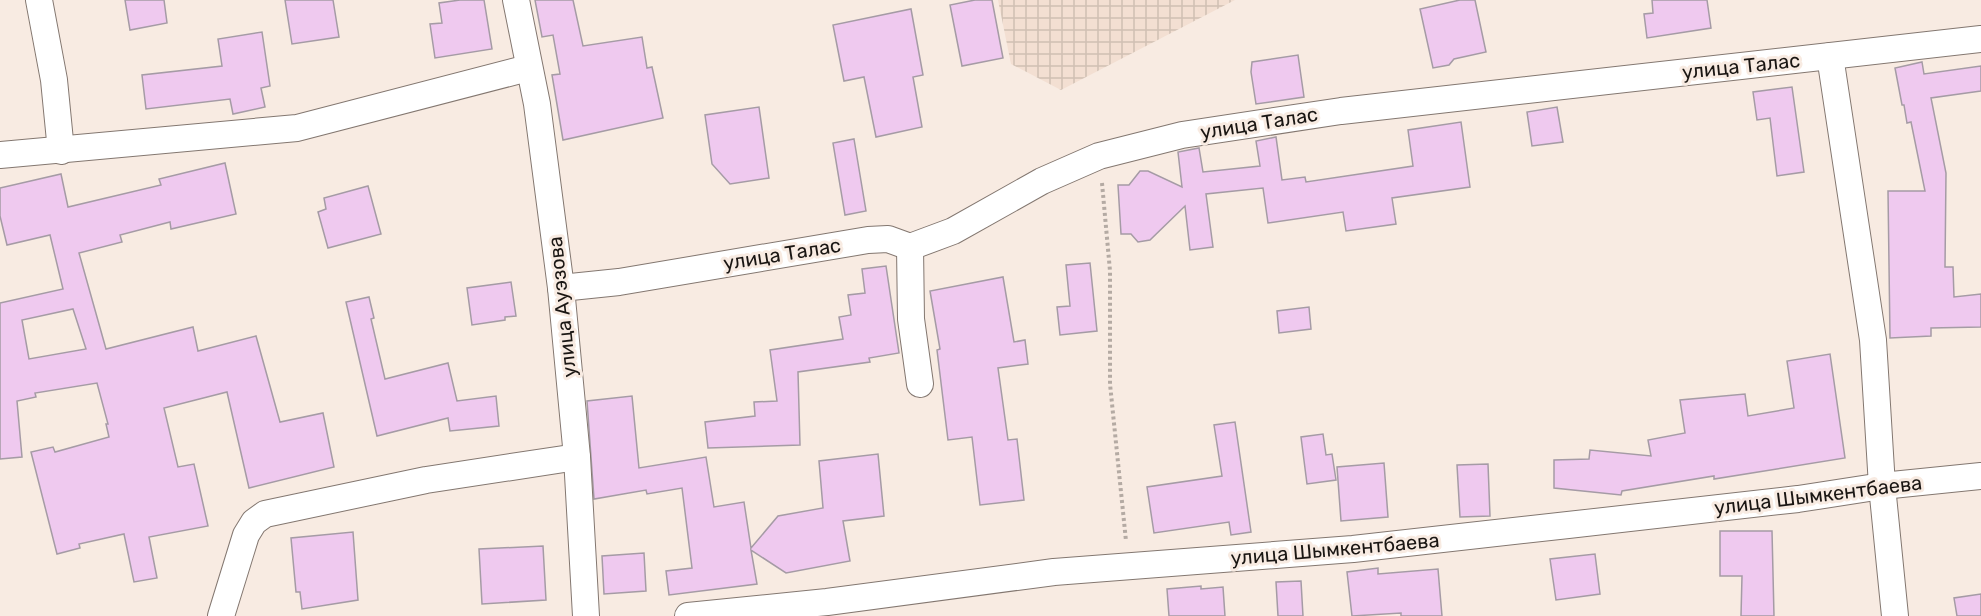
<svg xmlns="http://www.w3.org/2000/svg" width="1981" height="616" viewBox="0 0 1981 616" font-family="Rubik,sans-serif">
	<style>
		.industrial { fill: url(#industrial-grid) }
		.building { fill: #efc9ef; stroke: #a59ba5; stroke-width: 1.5; fill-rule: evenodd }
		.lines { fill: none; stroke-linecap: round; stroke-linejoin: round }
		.minor-casing { stroke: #837770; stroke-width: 28 }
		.path { stroke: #b4aaa3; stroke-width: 4; stroke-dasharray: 3 3; stroke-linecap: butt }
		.minor { stroke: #fff; stroke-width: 26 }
		.labels { text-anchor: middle; stroke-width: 6; stroke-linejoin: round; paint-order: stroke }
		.street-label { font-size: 20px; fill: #1a1613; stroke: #f8ebe2 }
	</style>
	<defs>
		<pattern id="industrial-grid" width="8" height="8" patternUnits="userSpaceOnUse" patternTransform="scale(1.5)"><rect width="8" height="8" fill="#f3dfd2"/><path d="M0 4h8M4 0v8" fill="none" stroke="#d0bfb3"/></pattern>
	</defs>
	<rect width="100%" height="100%" fill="#f8ebe2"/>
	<polygon class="industrial" points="998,0 1235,0 1061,90 1011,64"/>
	<g class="building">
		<polygon points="125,0 164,0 167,23 130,30"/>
		<polygon points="285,0 333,0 339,37 292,44"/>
		<polygon points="460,0 484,0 492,49 435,58 430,24 442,23 439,3"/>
		<polygon points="535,0 573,0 583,46 642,37 647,68 652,67 663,118 563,140 552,75 560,74 553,35 542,37"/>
		<polygon points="975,0 992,0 1003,58 962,66 950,5"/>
		<polygon points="1460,0 1475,0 1486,52 1454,59 1449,65 1433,68 1420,9"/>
		<polygon points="1652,0 1707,0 1711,28 1647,38 1644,14 1653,13"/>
		<polygon points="911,9 923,75 913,77 922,127 876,137 864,77 844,81 833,25"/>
		<polygon points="262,32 270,86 261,88 265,107 233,114 230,99 146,109 142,75 222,66 218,39"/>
		<polygon points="1298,55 1304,97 1256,104 1251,72 1252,62"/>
		<polygon points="1922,62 1924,74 1981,66 1981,91 1931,98 1946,173 1945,267 1953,267 1954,297 1981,294 1981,327 1931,328 1931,336 1890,338 1888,191 1925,191 1911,122 1907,123 1904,105 1902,105 1895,68"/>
		<polygon points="1792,87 1804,172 1777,176 1770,118 1757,120 1753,92"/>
		<polygon points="759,107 769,178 730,184 712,164 705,115"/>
		<polygon points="1557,107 1563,142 1532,146 1527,112"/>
		<polygon points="1461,122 1470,187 1392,198 1396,224 1346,231 1343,212 1268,223 1263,188 1206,194 1213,247 1190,250 1185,206 1150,240 1138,242 1131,234 1121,234 1118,185 1129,185 1140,171 1148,171 1182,187 1178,152 1199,148 1203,172 1260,166 1256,141 1276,137 1282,180 1305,177 1306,182 1413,166 1408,130"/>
		<polygon points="854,139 866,211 845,215 833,143"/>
		<path d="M225,163L236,214L171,229L170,222L120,235L122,242L79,253L106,349L193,327L198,351L256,336L280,422L323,413L334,467L249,488L227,392L164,408L178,467L194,464L208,526L149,537L157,578L134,582L124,534L79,544L80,548L57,554L31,452L53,447L55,452L109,437L106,424H108L97,383L35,393L36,397L17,401L22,457L0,459V303L63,289L50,235L7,245L0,216V188L61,174L68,207L161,185L159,179ZM73,309L86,349L29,359L22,320Z"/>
		<polygon points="368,186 381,234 328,248 318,212 326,209 324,198"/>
		<polygon points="1090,263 1097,331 1060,335 1057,307 1070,306 1066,265"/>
		<polygon points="886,266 899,353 869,358 870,362 798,372 800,445 708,448 705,422 755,416 754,402 777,401 770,350 843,339 839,317 851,315 848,295 865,293 862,269"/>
		<polygon points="1003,277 1014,342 1025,340 1028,364 998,368 1008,440 1017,439 1024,500 980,505 972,437 948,440 937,350 940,349 930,291"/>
		<polygon points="511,282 516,316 505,317 505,320 472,325 467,288"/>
		<polygon points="369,297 374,318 371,319 385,379 448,363 457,401 496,396 499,426 450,431 448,418 377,436 346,302"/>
		<polygon points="1309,307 1311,329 1279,333 1277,311"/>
		<polygon points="1830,354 1845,458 1714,479 1714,476 1622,491 1621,495 1554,488 1554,460 1589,459 1590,450 1651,456 1648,440 1685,433 1680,400 1745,394 1748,416 1794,408 1787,361"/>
		<polygon points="632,396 639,468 706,457 714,507 744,502 751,548 778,516 823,508 819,461 878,454 884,516 843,521 850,561 786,573 751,550 757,584 669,595 666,571 692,568 682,488 647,494 646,490 594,499 587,401"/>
		<polygon points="1235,422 1251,532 1231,535 1229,522 1154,533 1147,487 1222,476 1214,425"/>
		<polygon points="1323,434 1326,455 1332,454 1336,480 1307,484 1301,437"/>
		<polygon points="1384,463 1388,517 1341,521 1337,467"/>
		<polygon points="1488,464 1490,516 1460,517 1457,465"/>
		<polygon points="1720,531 1772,531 1774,616 1741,616 1742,576 1720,576"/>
		<polygon points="353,532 358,600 302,609 300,592 296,592 291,538"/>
		<polygon points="543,546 546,600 482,604 479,549"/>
		<polygon points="644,553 646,591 604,594 602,556"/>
		<polygon points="1595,554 1600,594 1556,600 1550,559"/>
		<polygon points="1378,568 1378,574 1438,569 1442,616 1401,616 1401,613 1352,616 1347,572"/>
		<polygon points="1301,581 1303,616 1278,616 1276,582"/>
		<polygon points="1201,586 1201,589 1223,587 1225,616 1169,616 1167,589"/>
		<polygon points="1981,594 1981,616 1957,616 1954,598"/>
	</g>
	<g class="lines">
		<g class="minor-casing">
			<g id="minor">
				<polyline points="39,0 54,80 61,151"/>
				<polyline points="516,0 537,104 561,288 577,457 586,616"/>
				<polyline points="1830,56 1873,340 1882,486 1895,616"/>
				<polyline points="0,155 297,128 528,68"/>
				<polyline points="910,247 911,319 920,384"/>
				<polyline points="561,288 619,282 868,240 888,239 910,247 953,231 1042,181 1099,156 1182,135 1341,111 1981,39"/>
				<polyline points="221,616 246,535 254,522 265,514 426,480 577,457"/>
				<polyline points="688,616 827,602 1054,572 1353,549 1568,525 1798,499 1882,486 1981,476"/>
			</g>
		</g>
		<polyline class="path" points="1102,183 1110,271 1110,384 1126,541"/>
		<use href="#minor" class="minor"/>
	</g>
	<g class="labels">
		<g class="street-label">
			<text transform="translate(1741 66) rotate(-6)" y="7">улица Талас</text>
			<text transform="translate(1259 123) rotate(-9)" y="7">улица Талас</text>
			<text transform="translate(782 254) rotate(-9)" y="7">улица Талас</text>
			<text transform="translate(562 307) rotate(-96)" y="7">улица Ауэзова</text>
			<text transform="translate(1818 495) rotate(-7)" y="7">улица Шымкентбаева</text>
			<text transform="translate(1335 549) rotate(-5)" y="7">улица Шымкентбаева</text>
		</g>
	</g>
</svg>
